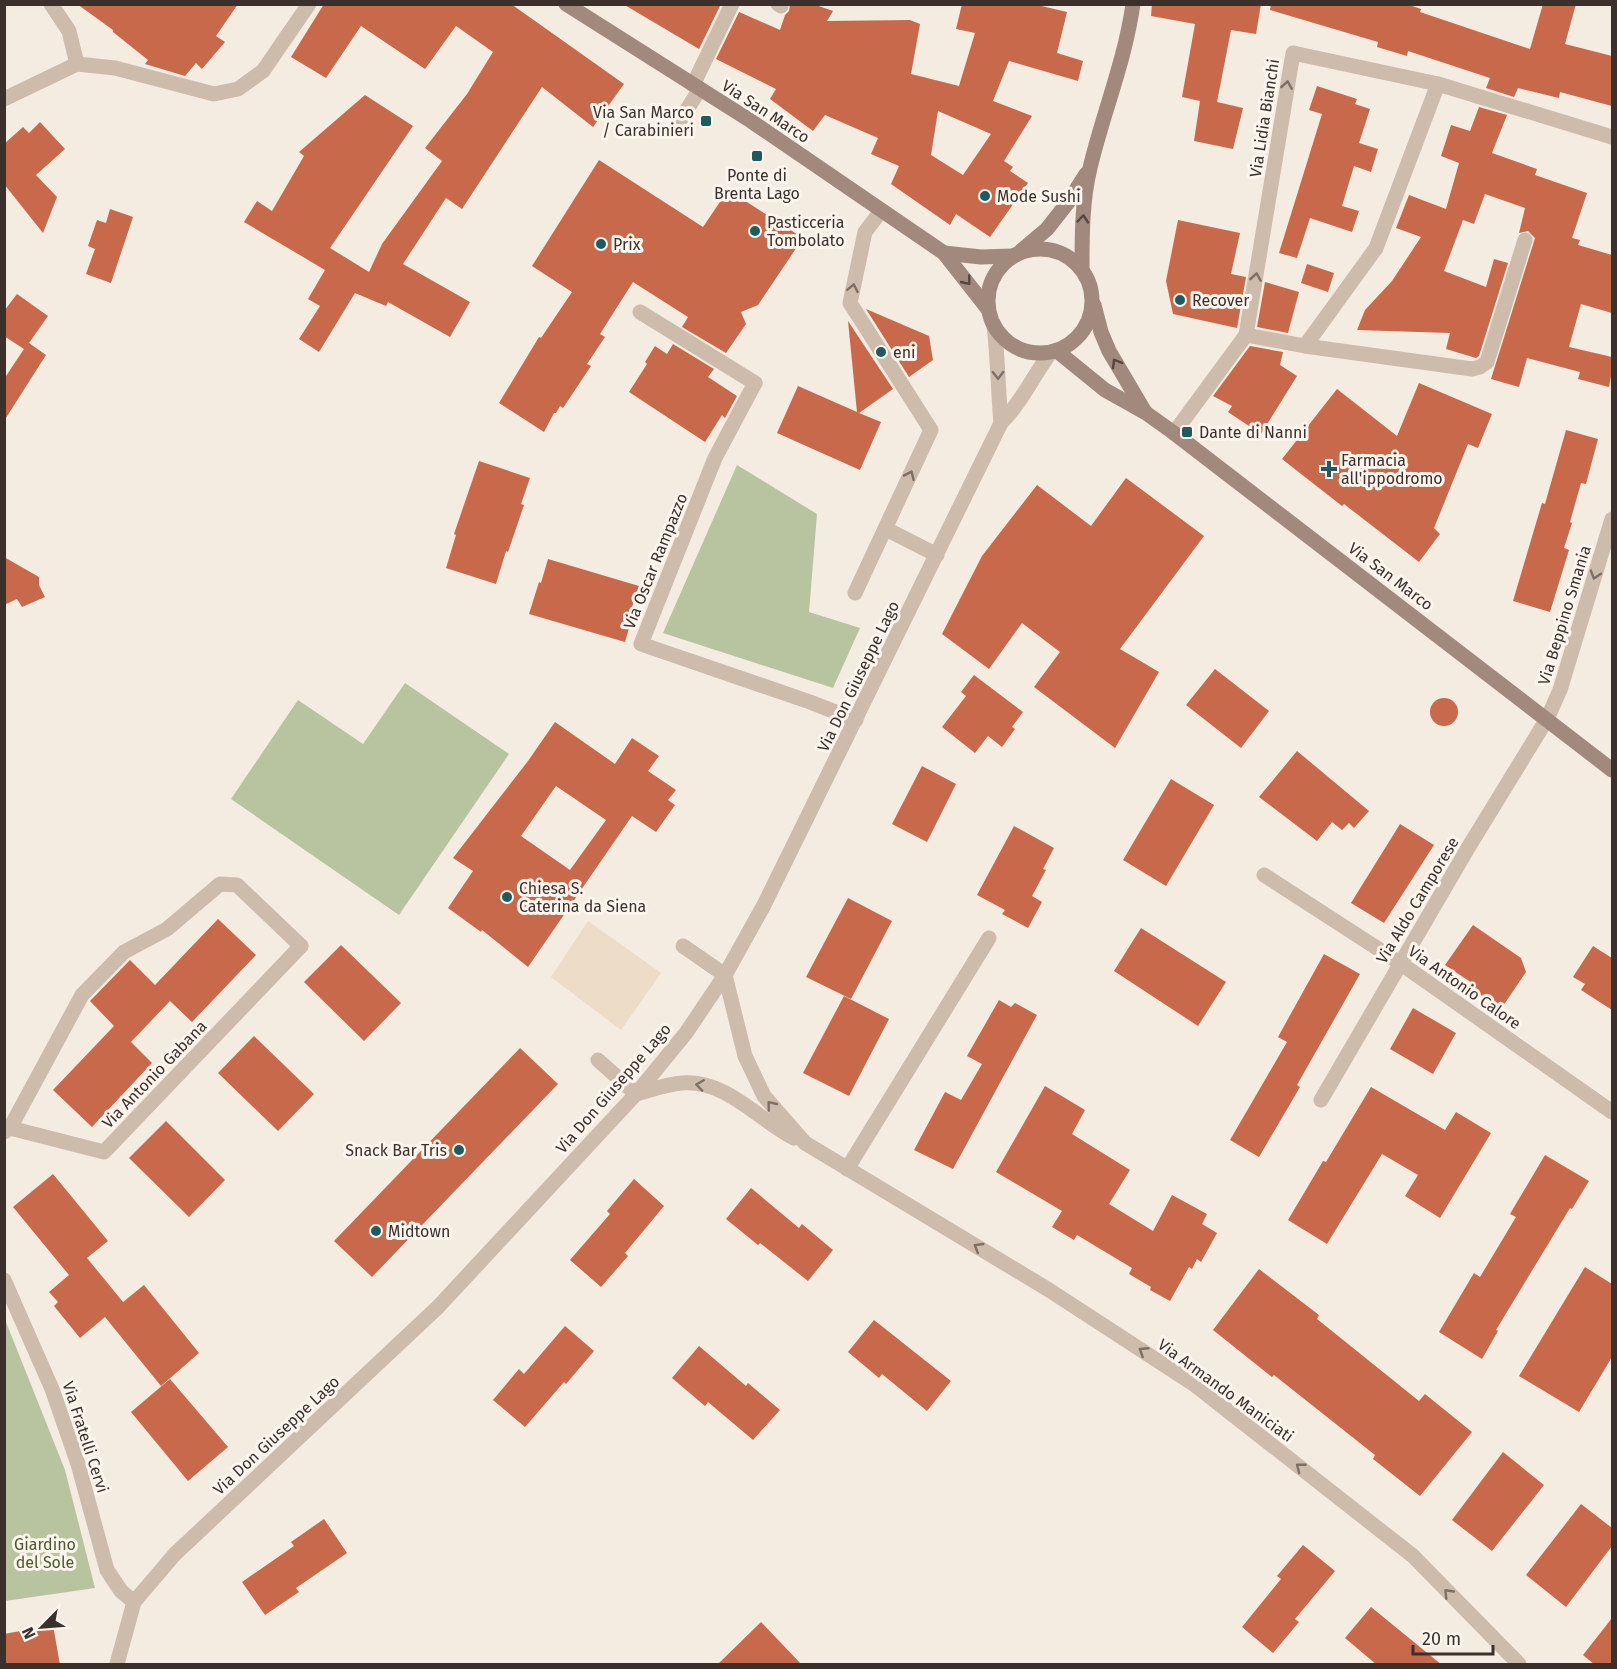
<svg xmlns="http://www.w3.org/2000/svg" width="1617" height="1669" viewBox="0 0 1617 1669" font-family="'Fira Sans',sans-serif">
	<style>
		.green { fill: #b8c4a0 }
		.plaza { fill: #ecdcc8 }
		.building { fill: #c8694b; fill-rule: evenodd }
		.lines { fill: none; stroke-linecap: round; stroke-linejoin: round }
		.lane { stroke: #cdbbac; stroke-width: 15 }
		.street { stroke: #cdbbac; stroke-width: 15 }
		.secondary { stroke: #a18a7d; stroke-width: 15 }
		.oneway { stroke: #7d6f65 }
		.oneway2 { stroke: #544640 }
		.poi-dot { fill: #1f5a5e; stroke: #fbf5ee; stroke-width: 2 }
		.labels { text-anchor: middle; stroke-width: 6; stroke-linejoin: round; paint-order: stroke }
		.street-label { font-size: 16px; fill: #3b302b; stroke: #fbf5ee }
		.poi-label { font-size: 16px; fill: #3b302b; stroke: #fbf5ee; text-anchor: start }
		.park-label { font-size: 16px; fill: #4a5a2e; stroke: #fbf5ee }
	</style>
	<rect width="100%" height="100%" fill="#f4ebe1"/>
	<g class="green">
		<polygon points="737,465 817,514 809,612 860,628 833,688 663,633"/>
		<polygon points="405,683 509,754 399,915 231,799 298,700 363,744"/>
		<polygon points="4,1317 65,1470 95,1588 5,1601"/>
	</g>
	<polygon class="plaza" points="588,921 661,973 621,1030 551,977"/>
	<g class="building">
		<polygon points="77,4 238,4 216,36 225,42 202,69 196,63 185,76 145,64 148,60 113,32 113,30"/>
		<polygon points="324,4 511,4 624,84 593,127 542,87 462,209 446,198 403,264 470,302 450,337 388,302 386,306 355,293 319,352 299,339 320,306 308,299 325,270 244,222 257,201 272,211 304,156 299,152 365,95 413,126 330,248 369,272 382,244 442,161 425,148 467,94 493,52 456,26 425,69 361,26 326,78 291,57"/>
		<polygon points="623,4 721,4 699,49"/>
		<path d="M790,4H813L833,11L827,21L910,20L920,24L911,74L959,86L975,33L956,29L962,4H1033L1067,12L1057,53L1083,61L1078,81L1009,61L993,101L1032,116L1004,161L1013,167L1010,171L1028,183L990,237L956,214L950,225L891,184L899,166L871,154L878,138L825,115L813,131L770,99L776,89L716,59L739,12L780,30L785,15L789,11ZM938,111L991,134L963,175L931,155Z"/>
		<polygon points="1152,4 1261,4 1256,34 1231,30 1217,102 1243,108 1233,149 1194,141 1200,101 1182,97 1195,24 1151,16"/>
		<polygon points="1271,4 1406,4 1421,9 1420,12 1530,49 1543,4 1576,4 1565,44 1612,56 1612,106 1560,92 1559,98 1518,88 1514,97 1486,88 1490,78 1408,51 1407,56 1377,47 1378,42 1270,10"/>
		<polygon points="1317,86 1357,99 1355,104 1370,109 1359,143 1378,149 1371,172 1354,166 1342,206 1359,211 1352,232 1310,218 1297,258 1279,253 1322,114 1309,110"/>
		<polygon points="1479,107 1507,115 1492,153 1537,169 1535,175 1587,193 1572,238 1580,240 1578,245 1612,255 1612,313 1581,304 1569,347 1612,357 1612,371 1609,387 1578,379 1580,372 1527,358 1519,387 1491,379 1535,238 1528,231 1519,233 1525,208 1485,194 1474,224 1463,220 1444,271 1486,287 1494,259 1508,263 1479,356 1476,358 1446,349 1450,333 1357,330 1365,310 1392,281 1421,237 1396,228 1409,195 1446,209 1459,163 1441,156 1451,125 1470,131"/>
		<polygon points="40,122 65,149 36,175 57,197 43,233 4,184 4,144 23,127 29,133"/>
		<polygon points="599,160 703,227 728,190 803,238 758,305 741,312 746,324 726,353 682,327 688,317 633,282 600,334 605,337 587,364 591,366 563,408 560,406 556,413 554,413 544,432 499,403 539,337 541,338 572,292 532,266"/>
		<polygon points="110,209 133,217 111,283 86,274 95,249 88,246 97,220 106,223"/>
		<polygon points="1178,220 1240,233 1231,274 1246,277 1237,328 1173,314 1166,281"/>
		<polygon points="1307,264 1334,273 1328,292 1301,283"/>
		<polygon points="1265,282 1299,292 1288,333 1257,327"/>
		<polygon points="17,294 48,316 29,343 46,355 4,421 4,379 24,349 4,336 4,311"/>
		<polygon points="866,309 929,336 933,360 909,377"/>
		<polygon points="848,321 893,389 859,413 881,422 860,470 777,433 798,386 857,412"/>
		<polygon points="673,344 714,369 708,377 737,396 725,418 722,415 705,442 629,392 647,364 645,362 655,346 667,354"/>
		<polygon points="1250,346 1283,352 1280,365 1297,376 1261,434 1228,412 1232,406 1213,396"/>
		<polygon points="1419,383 1492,414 1478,448 1468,444 1434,528 1440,534 1419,562 1344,504 1342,506 1282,459 1337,389 1397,436"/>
		<polygon points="1566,430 1598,439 1586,484 1581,483 1570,522 1572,523 1564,548 1569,550 1550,612 1513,601 1542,503 1545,504"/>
		<polygon points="479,461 530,478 521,504 524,505 508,552 506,551 496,584 446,568 456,535 454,534"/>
		<polygon points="1126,478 1204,536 1120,649 1159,672 1115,748 1034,687 1060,652 1022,623 989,669 942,634 982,556 1037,485 1091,526"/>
		<polygon points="4,557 39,577 39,585 45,597 22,607 17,599 4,605"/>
		<polygon points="548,559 639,586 631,610 634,611 625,642 529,614 539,582 541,583"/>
		<polygon points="1215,669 1269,711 1241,748 1186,705"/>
		<polygon points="974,675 1023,712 1012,727 1015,729 1002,747 988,736 975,753 942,727 966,696 961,692"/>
		<circle cx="1444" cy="712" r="14"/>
		<path d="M555,722L615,764L632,738L659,756L648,771L676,790L668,800L675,805L656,832L632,816L528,967L482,930L481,932L448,908L473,871L453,858L528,761ZM556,786L606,820L570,870L521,836Z"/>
		<polygon points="1297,751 1369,811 1354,828 1349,823 1342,830 1332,822 1317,841 1259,797"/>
		<polygon points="922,766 956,784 927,842 892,824"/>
		<polygon points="1171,779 1214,805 1166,886 1123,860"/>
		<polygon points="1400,824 1434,845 1384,923 1351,903"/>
		<polygon points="1014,826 1054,848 1043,869 1046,870 1032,896 1042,902 1028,928 1002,914 1005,910 977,895"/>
		<polygon points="848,898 892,921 851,999 806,977"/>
		<polygon points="218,919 256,955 192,1022 170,1001 131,1042 152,1063 92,1127 53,1090 114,1026 90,1001 130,960 155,985"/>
		<polygon points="1473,925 1521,958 1526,972 1501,1009 1471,988 1472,983 1445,965"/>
		<polygon points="1141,928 1226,982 1198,1026 1114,971"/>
		<polygon points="341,945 401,1003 364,1041 304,982"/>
		<polygon points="1593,946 1612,958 1612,1010 1581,990 1585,984 1573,977"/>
		<polygon points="1324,954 1360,974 1297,1085 1300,1087 1259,1157 1230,1140 1287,1042 1278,1037"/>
		<polygon points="844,996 889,1019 849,1096 803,1073"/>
		<polygon points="999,1000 1011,1007 1015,1003 1037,1015 953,1169 914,1150 945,1092 961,1100 982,1064 967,1056"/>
		<polygon points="1413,1008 1456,1033 1433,1074 1390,1049"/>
		<polygon points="254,1036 314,1094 278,1131 218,1073"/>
		<polygon points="520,1048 558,1084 372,1277 334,1241"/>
		<polygon points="1045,1086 1085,1110 1072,1134 1130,1170 1109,1204 1153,1231 1172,1195 1207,1214 1202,1224 1217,1233 1201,1262 1197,1259 1192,1269 1189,1267 1170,1301 1150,1290 1151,1287 1129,1274 1132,1268 1077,1235 1074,1240 1052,1227 1062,1211 996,1172"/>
		<polygon points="1371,1087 1445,1130 1456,1112 1491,1133 1440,1218 1405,1196 1418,1175 1382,1154 1327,1244 1288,1220 1323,1161 1326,1162"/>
		<polygon points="166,1121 225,1180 189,1217 129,1158"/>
		<polygon points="1545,1155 1589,1181 1572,1209 1570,1208 1496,1330 1498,1331 1482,1359 1439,1332 1474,1273 1480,1277 1516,1217 1510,1214"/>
		<polygon points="53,1174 108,1241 87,1258 123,1302 144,1285 199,1353 161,1386 105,1317 80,1338 54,1306 58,1302 49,1292 69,1275 13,1207"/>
		<polygon points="634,1179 664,1206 625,1253 628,1256 601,1287 570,1260 610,1214 607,1211"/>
		<polygon points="751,1188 799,1228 802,1224 833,1250 808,1281 760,1243 758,1245 726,1219"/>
		<polygon points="1585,1267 1612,1284 1612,1357 1579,1412 1519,1376"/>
		<polygon points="1259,1269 1319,1315 1317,1319 1419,1401 1425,1394 1472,1432 1420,1496 1373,1459 1375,1455 1274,1375 1272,1377 1213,1330"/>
		<polygon points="874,1320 951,1381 927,1411 882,1374 879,1378 848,1352"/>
		<polygon points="565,1326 594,1351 566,1384 564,1382 525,1427 493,1400 519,1369 524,1374"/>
		<polygon points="699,1346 746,1386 748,1383 780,1410 753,1440 708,1402 705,1406 672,1378"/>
		<polygon points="170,1379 228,1447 188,1481 131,1412"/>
		<polygon points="1503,1452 1544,1485 1492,1551 1452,1520"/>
		<polygon points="1581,1504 1612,1528 1612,1546 1566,1607 1526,1575"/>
		<polygon points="324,1519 347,1553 296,1588 299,1592 265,1615 242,1582 294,1546 291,1542"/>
		<polygon points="1303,1545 1335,1571 1295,1619 1299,1622 1273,1653 1242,1627 1281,1579 1277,1576"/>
		<polygon points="1371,1607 1442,1665 1377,1665 1345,1638"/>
		<polygon points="1612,1618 1612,1665 1595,1665 1583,1655"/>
		<polygon points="761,1622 802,1665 717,1665"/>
		<polygon points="53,1625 60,1665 4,1665 4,1634"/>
	</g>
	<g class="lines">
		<g class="lane">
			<polyline points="51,4 69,31 77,64"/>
			<polyline points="778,4 781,6"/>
			<polyline points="693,85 732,4"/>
			<polyline points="677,125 700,89"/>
			<polyline points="640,312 755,383"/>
			<polyline points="886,529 937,555"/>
			<polyline points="855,593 931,430 850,303 865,232 881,211"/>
			<polyline points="683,946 725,975"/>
			<polyline points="598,1060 636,1094"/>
			<polyline points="10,1128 82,995 124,952 167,929 220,884 237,885 301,946"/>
		</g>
		<g class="street">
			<polyline points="4,99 77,64 115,68 214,94 238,89 263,71 309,4"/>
			<path d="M994,326C998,358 998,391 1001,423"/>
			<polyline points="1246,335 1293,53 1438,84"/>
			<polyline points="1305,346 1472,369 1480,367 1487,362 1525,240"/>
			<polyline points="755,383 715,458 641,644 810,702 856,720"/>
			<polyline points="1174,433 1246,335 1305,346 1376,248 1438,84 1612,137"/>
			<polyline points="1264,875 1400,963 1612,1112"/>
			<polyline points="725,975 745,1056 764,1096 805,1143 1049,1290 1195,1385 1413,1556 1519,1664"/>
			<path d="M636,1094C651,1090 667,1084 682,1083C727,1080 757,1119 794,1138"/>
			<polyline points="1321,1100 1468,848 1547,719 1560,690 1612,519"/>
			<polyline points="4,1132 10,1128 104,1152 301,946"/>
			<polyline points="847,1169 989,938"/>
			<polyline points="4,1280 52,1389 78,1464 107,1570 121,1591 134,1602"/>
			<path d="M117,1664L134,1602L175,1554L438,1307L636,1094L686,1033L725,975L764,905L1001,423C1022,402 1033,376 1051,352"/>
		</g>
		<g class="secondary">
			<polyline points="566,4 751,121 944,253 988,309"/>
			<circle cx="1040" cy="301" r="52"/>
			<polyline points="1021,251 1047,229 1069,201 1086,174"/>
			<polyline points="944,253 981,257 1012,256"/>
			<path d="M1082,269C1082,235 1082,201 1090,168C1103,113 1125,61 1133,4"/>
			<polyline points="1094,305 1101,332 1109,351 1145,412"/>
			<polyline points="1057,351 1105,390 1146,413 1174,433 1612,770"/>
		</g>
	</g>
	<defs><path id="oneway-chevron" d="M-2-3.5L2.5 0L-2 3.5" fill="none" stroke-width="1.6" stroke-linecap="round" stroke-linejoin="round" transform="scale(1.5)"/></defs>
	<g class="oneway">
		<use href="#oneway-chevron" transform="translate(1287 85) rotate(-81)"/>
		<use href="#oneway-chevron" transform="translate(1256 277) rotate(-81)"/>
		<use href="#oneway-chevron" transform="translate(853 288) rotate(-79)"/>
		<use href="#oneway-chevron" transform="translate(998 375) rotate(89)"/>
		<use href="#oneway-chevron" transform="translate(910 475) rotate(-66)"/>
		<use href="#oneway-chevron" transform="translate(1595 575) rotate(107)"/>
		<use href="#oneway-chevron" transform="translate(700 1085) rotate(-172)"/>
		<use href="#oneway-chevron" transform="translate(771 1105) rotate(-129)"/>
		<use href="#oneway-chevron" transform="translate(978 1247) rotate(-149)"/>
		<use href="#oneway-chevron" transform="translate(1143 1351) rotate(-147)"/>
		<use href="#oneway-chevron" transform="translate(1300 1467) rotate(-142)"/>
		<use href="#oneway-chevron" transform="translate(1448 1593) rotate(-134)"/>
	</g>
	<g class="oneway2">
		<use href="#oneway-chevron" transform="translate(1083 219) rotate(-85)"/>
		<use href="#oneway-chevron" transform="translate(967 281) rotate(51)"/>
		<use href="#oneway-chevron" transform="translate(1116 363) rotate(-120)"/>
	</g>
	<g class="poi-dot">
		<rect x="700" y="115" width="12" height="12" rx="3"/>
		<rect x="751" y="150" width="12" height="12" rx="3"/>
		<circle cx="985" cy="196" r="6"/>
		<circle cx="755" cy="231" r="6"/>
		<circle cx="601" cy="244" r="6"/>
		<circle cx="1180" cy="300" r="6"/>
		<circle cx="881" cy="352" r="6"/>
		<rect x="1181" y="426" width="12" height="12" rx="3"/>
		<path d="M1326 460h6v6h6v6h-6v6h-6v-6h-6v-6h6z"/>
		<circle cx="507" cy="897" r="6"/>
		<circle cx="459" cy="1150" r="6"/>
		<circle cx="376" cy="1231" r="6"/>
	</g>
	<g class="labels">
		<g class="street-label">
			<text transform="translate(766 111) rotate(33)" y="6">Via San Marco</text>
			<text transform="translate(1264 118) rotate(-81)" y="6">Via Lidia Bianchi</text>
			<text transform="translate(655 561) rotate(-68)" y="6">Via Oscar Rampazzo</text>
			<text transform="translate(1391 576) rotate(37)" y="6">Via San Marco</text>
			<text transform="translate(1564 615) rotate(-73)" y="6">Via Beppino Smania</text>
			<text transform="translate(858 676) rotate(-64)" y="6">Via Don Giuseppe Lago</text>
			<text transform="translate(1417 900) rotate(-59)" y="6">Via Aldo Camporese</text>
			<text transform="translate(1465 987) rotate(35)" y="6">Via Antonio Calore</text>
			<text transform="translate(154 1074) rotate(-46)" y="6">Via Antonio Gabana</text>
			<text transform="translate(613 1088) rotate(-49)" y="6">Via Don Giuseppe Lago</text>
			<text transform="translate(1226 1390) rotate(36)" y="6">Via Armando Maniciati</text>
			<text transform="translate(276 1435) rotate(-43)" y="6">Via Don Giuseppe Lago</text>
			<text transform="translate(86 1437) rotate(72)" y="6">Via Fratelli Cervi</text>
		</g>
		<g class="poi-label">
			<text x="694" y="118" text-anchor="end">Via San Marco<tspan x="694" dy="18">/ Carabinieri</tspan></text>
			<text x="757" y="181" text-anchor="middle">Ponte di<tspan x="757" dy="18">Brenta Lago</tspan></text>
			<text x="997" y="202">Mode Sushi</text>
			<text x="767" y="228">Pasticceria<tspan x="767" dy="18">Tombolato</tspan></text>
			<text x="613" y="250">Prix</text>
			<text x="1192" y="306">Recover</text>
			<text x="893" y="358">eni</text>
			<text x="1199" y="438">Dante di Nanni</text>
			<text x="1341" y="466">Farmacia<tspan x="1341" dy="18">all'ippodromo</tspan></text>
			<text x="519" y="894">Chiesa S.<tspan x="519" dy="18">Caterina da Siena</tspan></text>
			<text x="447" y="1156" text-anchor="end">Snack Bar Tris</text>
			<text x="388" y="1237">Midtown</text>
		</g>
		<g class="park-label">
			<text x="45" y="1550">Giardino<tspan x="45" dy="18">del Sole</tspan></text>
		</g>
	</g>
	<rect width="1617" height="1669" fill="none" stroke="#3b302b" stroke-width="12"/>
	<g transform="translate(42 1627) rotate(245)" stroke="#fbf5ee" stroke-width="4.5" paint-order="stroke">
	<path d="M0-4.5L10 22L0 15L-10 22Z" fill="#3b302b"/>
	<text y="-9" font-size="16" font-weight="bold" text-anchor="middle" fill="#3b302b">N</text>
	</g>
	<path d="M1413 1645v9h80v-9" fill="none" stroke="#3b302b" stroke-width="3"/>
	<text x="1422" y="1645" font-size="18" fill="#3b302b" stroke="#fbf5ee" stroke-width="4.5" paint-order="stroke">20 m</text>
</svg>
